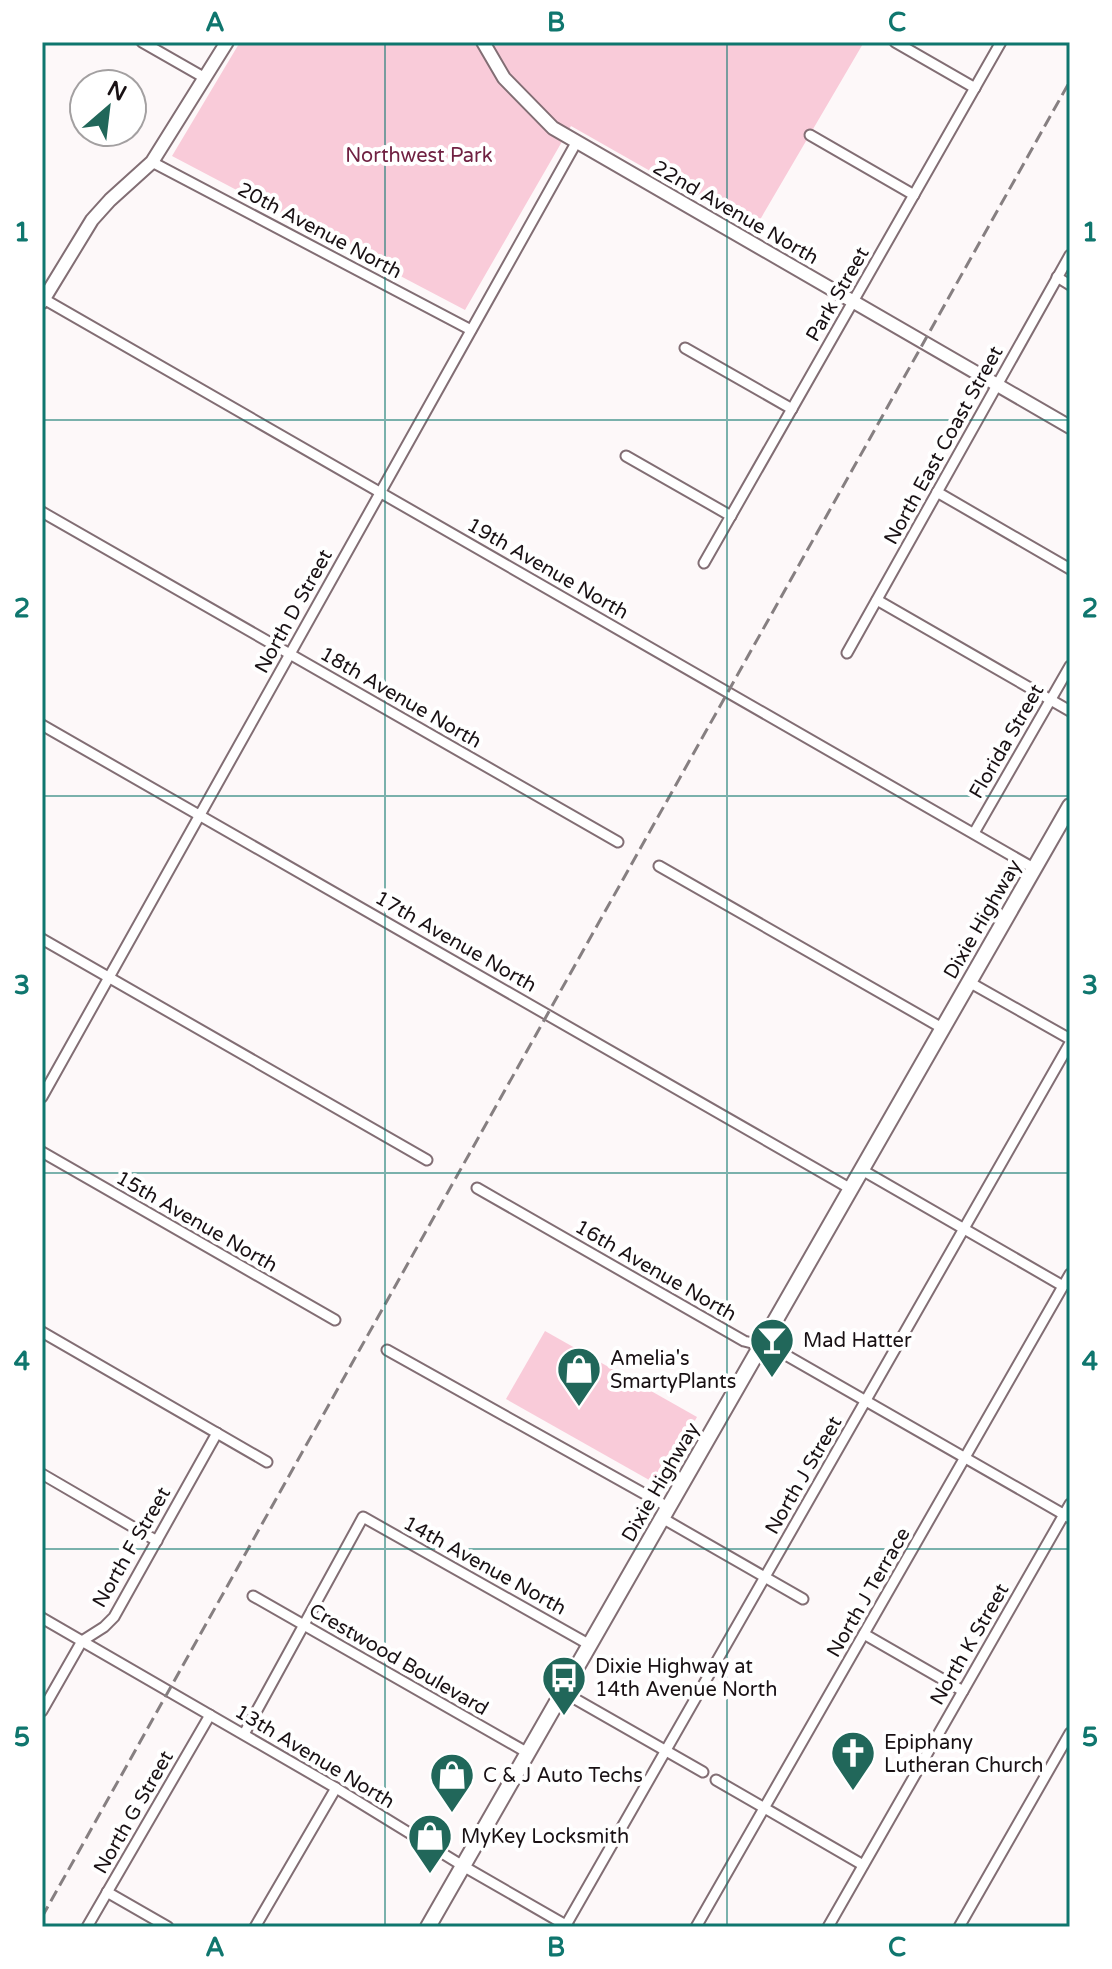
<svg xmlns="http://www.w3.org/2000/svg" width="1112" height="1969" viewBox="0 0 1112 1969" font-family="'Varela Round',sans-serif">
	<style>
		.green { fill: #f9cbd9 }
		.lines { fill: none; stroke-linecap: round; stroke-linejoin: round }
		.street-casing { stroke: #826e74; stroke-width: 13 }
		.secondary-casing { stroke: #826e74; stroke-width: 16 }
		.primary-casing { stroke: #826e74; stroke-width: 18 }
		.street { stroke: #fff; stroke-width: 9 }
		.secondary { stroke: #fff; stroke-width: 12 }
		.primary { stroke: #fff; stroke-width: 14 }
		.rail { stroke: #867f81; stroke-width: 3; stroke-dasharray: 12 6; stroke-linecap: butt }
		.grid { fill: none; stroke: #0f766e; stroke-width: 2; stroke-opacity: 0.55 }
		.labels { text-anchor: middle; stroke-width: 8; stroke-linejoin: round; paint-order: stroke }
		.park-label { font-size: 20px; fill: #702142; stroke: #fff }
		.street-label { font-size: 20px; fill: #191114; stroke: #fff }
		.poi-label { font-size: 20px; fill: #191114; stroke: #fff; text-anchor: start }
		.neatline { fill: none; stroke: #0f766e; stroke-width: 3 }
		.grid-label { font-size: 26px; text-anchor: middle; font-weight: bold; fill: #0f766e }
	</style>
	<rect width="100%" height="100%" fill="#fdf8f9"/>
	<g class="green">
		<polygon points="240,42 864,42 754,230 571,126 465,310 172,156"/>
		<polygon points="545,1331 697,1417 658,1485 506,1399"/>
	</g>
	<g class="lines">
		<g class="street-casing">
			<g id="street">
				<polyline points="142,42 205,78"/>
				<polyline points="895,42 975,88"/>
				<polyline points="810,135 914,195"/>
				<polyline points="152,162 471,330"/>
				<polyline points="1057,277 1070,285"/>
				<polyline points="42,298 1035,869"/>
				<polyline points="685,348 792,409"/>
				<polyline points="626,456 731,516"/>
				<polyline points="937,492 1070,569"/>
				<polyline points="42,512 618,842"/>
				<polyline points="704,563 1001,42"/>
				<polyline points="877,600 1070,711"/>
				<polyline points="847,653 1070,255"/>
				<polyline points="42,725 851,1189"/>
				<polyline points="974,833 1070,666"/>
				<polyline points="659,866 942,1028"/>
				<polyline points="42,939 427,1160"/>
				<polyline points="969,982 1070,1039"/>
				<polyline points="42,1097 576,143"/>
				<polyline points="42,1152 335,1320"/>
				<polyline points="862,1170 1063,1286"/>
				<polyline points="477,1188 744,1341 775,1349 784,1354 1070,1518"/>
				<polyline points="42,1332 267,1462"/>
				<polyline points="387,1350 668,1507"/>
				<polyline points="42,1474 157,1541"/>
				<polyline points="662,1518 803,1599"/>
				<polyline points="253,1596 528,1753"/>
				<polyline points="42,1618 336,1788 463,1866 569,1927"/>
				<polyline points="864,1634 963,1691"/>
				<polyline points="563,1692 703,1772"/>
				<polyline points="42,1711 82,1641 104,1627 114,1617 217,1433"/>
				<polyline points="244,1734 363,1517 590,1645"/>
				<polyline points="716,1780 863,1865"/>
				<polyline points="107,1892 168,1927"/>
				<polyline points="566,1925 1070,1043"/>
				<polyline points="87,1927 210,1715"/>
				<polyline points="255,1927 336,1788"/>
				<polyline points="696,1927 1070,1274"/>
				<polyline points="828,1927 1070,1504"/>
				<polyline points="959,1927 1070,1733"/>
			</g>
		</g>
		<g class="secondary-casing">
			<g id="secondary">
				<polyline points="483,42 504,78 553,128 1070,427"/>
				<polyline points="42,302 92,220 110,200 152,162 227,42"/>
			</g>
		</g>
		<g class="primary-casing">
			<polyline id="primary" points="428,1927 1070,806"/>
		</g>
		<use href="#street" class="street"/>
		<use href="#secondary" class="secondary"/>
		<use href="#primary" class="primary"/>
		<polyline class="rail" points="42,1917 1070,81"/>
	</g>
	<path class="grid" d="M385,42V1927M727,42V1927M42,420H1070M42,796H1070M42,1173H1070M42,1549H1070"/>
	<defs>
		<g id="bar-pin" transform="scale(2.3)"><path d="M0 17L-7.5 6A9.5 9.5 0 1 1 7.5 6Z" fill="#21675a" stroke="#fff"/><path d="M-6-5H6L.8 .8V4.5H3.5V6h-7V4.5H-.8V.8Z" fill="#fff"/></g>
		<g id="shop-pin" transform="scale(2.3)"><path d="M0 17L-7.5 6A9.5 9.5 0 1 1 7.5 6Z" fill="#21675a" stroke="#fff"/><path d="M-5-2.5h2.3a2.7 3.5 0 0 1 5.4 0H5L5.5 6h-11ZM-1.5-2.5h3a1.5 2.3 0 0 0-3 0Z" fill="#fff"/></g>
		<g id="bus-pin" transform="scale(2.3)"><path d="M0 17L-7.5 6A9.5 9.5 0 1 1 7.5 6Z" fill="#21675a" stroke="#fff"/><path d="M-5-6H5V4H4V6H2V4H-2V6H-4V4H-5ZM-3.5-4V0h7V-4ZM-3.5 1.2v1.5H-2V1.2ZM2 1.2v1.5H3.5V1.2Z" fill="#fff"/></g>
		<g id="church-pin" transform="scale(2.3)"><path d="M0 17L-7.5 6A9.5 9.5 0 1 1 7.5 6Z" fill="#21675a" stroke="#fff"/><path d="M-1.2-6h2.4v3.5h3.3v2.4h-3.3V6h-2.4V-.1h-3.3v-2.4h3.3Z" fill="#fff"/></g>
	</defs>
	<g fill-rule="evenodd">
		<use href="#bar-pin" x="772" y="1340"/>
		<use href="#shop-pin" x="579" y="1369"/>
		<use href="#bus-pin" x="564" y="1678"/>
		<use href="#church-pin" x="853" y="1753"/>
		<use href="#shop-pin" x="452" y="1775"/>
		<use href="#shop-pin" x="430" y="1836"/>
	</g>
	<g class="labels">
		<g class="park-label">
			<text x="419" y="162">Northwest Park</text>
		</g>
		<g class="street-label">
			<text transform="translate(736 212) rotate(30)" y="7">22nd Avenue North</text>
			<text transform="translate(320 230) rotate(28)" y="7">20th Avenue North</text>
			<text transform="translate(837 294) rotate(-60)" y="7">Park Street</text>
			<text transform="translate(943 445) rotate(-61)" y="7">North East Coast Street</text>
			<text transform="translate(548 568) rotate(30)" y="7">19th Avenue North</text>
			<text transform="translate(293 611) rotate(-61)" y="7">North D Street</text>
			<text transform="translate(401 697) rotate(30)" y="7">18th Avenue North</text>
			<text transform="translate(1006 741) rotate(-60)" y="7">Florida Street</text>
			<text transform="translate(982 919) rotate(-60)" y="7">Dixie Highway</text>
			<text transform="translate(456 941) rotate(30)" y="7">17th Avenue North</text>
			<text transform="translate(197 1221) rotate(30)" y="7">15th Avenue North</text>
			<text transform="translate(656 1270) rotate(30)" y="7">16th Avenue North</text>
			<text transform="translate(803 1475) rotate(-60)" y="7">North J Street</text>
			<text transform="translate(660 1482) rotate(-60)" y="7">Dixie Highway</text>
			<text transform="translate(131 1547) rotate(-60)" y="7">North F Street</text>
			<text transform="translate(485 1565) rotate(29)" y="7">14th Avenue North</text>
			<text transform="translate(868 1592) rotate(-60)" y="7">North J Terrace</text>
			<text transform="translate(969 1644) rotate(-60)" y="7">North K Street</text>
			<text transform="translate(399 1659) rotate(30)" y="7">Crestwood Boulevard</text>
			<text transform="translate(315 1756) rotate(31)" y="7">13th Avenue North</text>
			<text transform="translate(133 1812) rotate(-60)" y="7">North G Street</text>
		</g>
		<g class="poi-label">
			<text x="803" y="1347">Mad Hatter</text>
			<text x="610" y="1365">Amelia's<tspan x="610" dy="23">SmartyPlants</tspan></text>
			<text x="595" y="1673">Dixie Highway at<tspan x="595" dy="23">14th Avenue North</tspan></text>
			<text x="884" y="1749">Epiphany<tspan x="884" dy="23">Lutheran Church</tspan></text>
			<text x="483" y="1782">C &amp; J Auto Techs</text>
			<text x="461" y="1843">MyKey Locksmith</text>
		</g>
	</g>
	<rect width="1112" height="1969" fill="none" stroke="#ffffff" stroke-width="88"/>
	<g transform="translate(108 108) rotate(28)"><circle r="38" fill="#ffffff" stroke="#a3a0a1" stroke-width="2"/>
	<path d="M0-6L14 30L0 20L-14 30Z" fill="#21675a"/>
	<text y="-12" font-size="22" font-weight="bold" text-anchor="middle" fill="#191114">N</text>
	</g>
	<rect x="44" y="44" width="1024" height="1881" class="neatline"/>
	<g class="grid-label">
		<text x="215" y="31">A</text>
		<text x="556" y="31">B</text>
		<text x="897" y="31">C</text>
		<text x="22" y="241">1</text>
		<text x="1090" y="241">1</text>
		<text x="22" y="617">2</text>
		<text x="1090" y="617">2</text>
		<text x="22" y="994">3</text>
		<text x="1090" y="994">3</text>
		<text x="22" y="1370">4</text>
		<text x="1090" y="1370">4</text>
		<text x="22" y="1746">5</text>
		<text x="1090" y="1746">5</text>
		<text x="215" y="1956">A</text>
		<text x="556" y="1956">B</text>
		<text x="897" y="1956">C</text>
	</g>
</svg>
